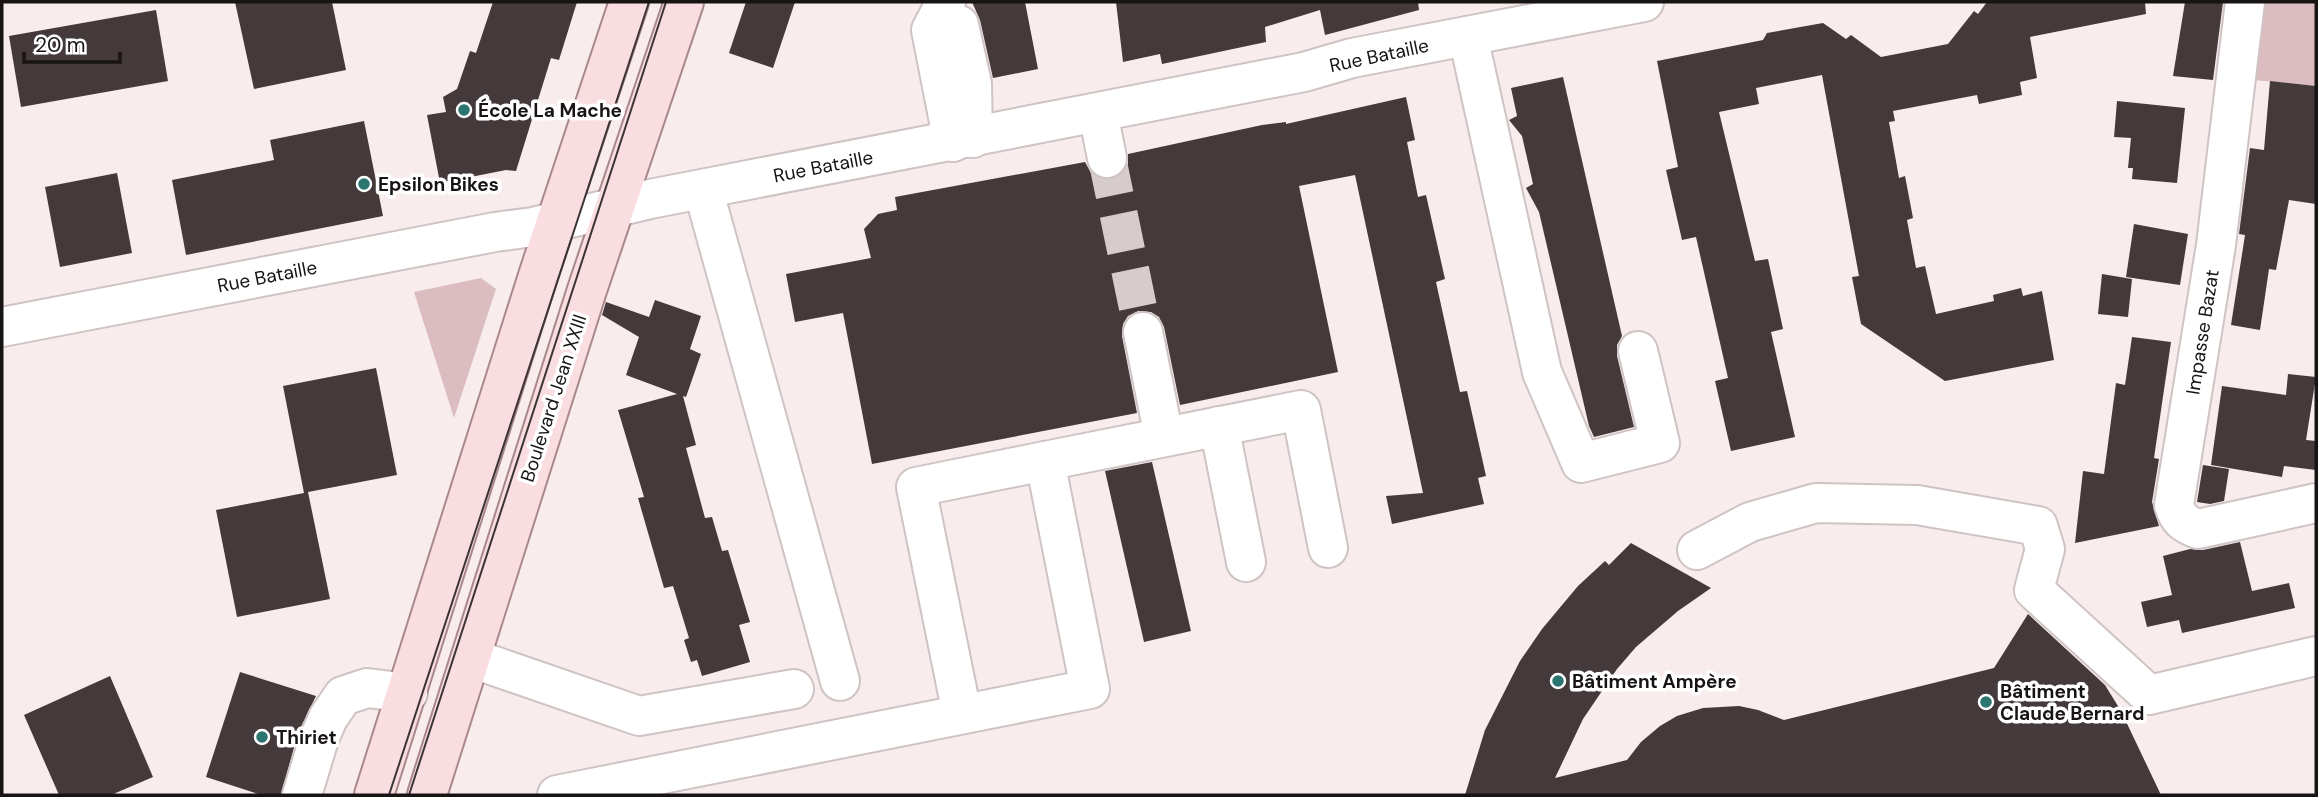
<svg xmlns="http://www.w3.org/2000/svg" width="2318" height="797" viewBox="0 0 2318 797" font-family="'DM Sans',sans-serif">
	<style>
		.green { fill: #dbbdc1 }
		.building { fill: #443a3b }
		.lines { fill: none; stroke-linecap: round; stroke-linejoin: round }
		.minor-tunnel { stroke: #d7cccc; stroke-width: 38; stroke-dasharray: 38 19; stroke-linecap: butt }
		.minor-casing { stroke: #cfc3c4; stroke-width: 42 }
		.major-casing { stroke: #a8888b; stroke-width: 42 }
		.minor { stroke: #fff; stroke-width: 38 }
		.major { stroke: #fadde0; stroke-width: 38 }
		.tram { stroke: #3b3535; stroke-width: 2 }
		.poi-dot { fill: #2b7571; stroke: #fff; stroke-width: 2.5 }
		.labels { text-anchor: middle; stroke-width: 7; stroke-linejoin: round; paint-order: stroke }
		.street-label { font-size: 19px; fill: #181414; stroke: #fff }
		.poi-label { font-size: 19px; font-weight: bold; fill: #181414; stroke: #fff; text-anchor: start }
	</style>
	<rect width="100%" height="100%" fill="#f9eced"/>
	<g class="green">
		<polygon points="2265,2 2316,2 2316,86 2253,80"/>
		<polygon points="481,278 496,289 454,418 414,292"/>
	</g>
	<g class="building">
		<polygon points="235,2 332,2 346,70 254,89"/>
		<polygon points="493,2 577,2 559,60 551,58 516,171 506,170 440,183 427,115 446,112 443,97 457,89 470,51 476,53"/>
		<polygon points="746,2 795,2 773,68 729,53"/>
		<polygon points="972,2 1025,2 1038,69 993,78 980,20"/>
		<polygon points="1116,2 1418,2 1419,10 1325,35 1320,10 1265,27 1266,42 1162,64 1160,54 1123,62"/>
		<polygon points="1987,2 2145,2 2146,14 2030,37 2037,78 2020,82 2022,95 1979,104 1977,95 1893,111 1895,121 1889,122 1899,178 1905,176 1913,218 1907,220 1916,268 1925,266 1936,314 1994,301 1993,295 2021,288 2023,296 2042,291 2054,360 1945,381 1861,324 1852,277 1859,276 1822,75 1756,88 1759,104 1719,112 1755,261 1768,259 1783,329 1771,332 1795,437 1731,451 1715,381 1728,378 1696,237 1682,240 1666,170 1678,167 1657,61 1763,40 1767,33 1823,23 1846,39 1851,35 1881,57 1948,44 1974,11 1978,14"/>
		<polygon points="2185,2 2223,2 2213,80 2173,76"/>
		<polygon points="156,10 168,81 21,107 9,36"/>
		<polygon points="1563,77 1622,336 1617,345 1617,356 1634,427 1594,437 1589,426 1539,212 1526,188 1533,184 1522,136 1509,120 1517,116 1511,88"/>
		<polygon points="2270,81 2316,86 2316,204 2289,200 2276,270 2269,269 2260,330 2231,325 2245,235 2239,234 2250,148 2264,150"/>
		<polygon points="1406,97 1415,140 1407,142 1418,197 1426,195 1445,279 1436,282 1460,392 1467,391 1486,476 1478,478 1484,504 1392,524 1386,496 1423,493 1355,175 1299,186 1338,372 1180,405 1164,327 1159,317 1151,312 1138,311 1128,316 1123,324 1122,336 1137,413 872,464 843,313 795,322 786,274 871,258 864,229 878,214 897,210 895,197 1085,162 1091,173 1099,178 1111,179 1122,174 1128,164 1128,154 1262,125 1286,122 1286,124"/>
		<polygon points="2117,101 2185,108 2177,183 2132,179 2133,168 2128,168 2131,138 2114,137"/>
		<polygon points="364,121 383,216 186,255 172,180 274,160 270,140"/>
		<polygon points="117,173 132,253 60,267 45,187"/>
		<polygon points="2134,224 2188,234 2180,285 2126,277"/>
		<polygon points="2102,274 2132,279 2128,317 2098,314"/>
		<polygon points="655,300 701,316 690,349 701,354 686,397 683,396 696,445 686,448 705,518 712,517 722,551 728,550 750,622 739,625 750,662 702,676 697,660 691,662 684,640 689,638 673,586 664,588 638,498 644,497 618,410 677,394 626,375 639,337 602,315 606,302 649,317"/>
		<polygon points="2132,337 2171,342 2154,458 2159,459 2152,502 2159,526 2075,543 2083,471 2104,474 2116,383 2125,385"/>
		<polygon points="376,368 397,475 308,492 330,599 237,617 216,510 304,493 283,386"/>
		<polygon points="2288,374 2316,377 2306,440 2316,441 2316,470 2284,466 2282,477 2211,465 2222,386 2286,395"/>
		<polygon points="1152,462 1191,631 1144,642 1105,471"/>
		<polygon points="2203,465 2229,469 2224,501 2210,504 2197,502"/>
		<polygon points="2240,542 2252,591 2289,583 2295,608 2182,633 2179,620 2147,627 2141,602 2172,595 2163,556 2190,549 2203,550"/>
		<polygon points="1631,543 1711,588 1678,611 1636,647 1617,669 1583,719 1555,778 1627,760 1641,742 1660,726 1677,716 1703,708 1739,706 1758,710 1784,720 1994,668 2028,614 2105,685 2121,711 2161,795 1465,795 1485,730 1520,661 1542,629 1578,586 1605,561 1609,565"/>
		<polygon points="240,672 316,696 298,733 281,795 261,795 206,777"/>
		<polygon points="110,676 153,777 111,795 59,795 24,715"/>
	</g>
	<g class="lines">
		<polyline class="minor-tunnel" points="1107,158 1143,332"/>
		<g class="minor-casing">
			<g id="minor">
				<polyline points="946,2 931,30 953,142"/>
				<path d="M2245,2L2216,245L2174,505C2178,519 2184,524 2198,529L2316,503"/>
				<polyline points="959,25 972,84 973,138"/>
				<polyline points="1468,36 1542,372 1581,463 1660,443 1638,351"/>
				<polyline points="1098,113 1107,158"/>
				<polyline points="703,189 840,681"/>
				<polyline points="2,327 495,232 533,227 650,199 1304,72 1352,58 1644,2"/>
				<polyline points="1143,332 1164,437"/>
				<polyline points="1219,426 1246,562"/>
				<polyline points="1045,461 1301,410 1328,548"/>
				<polyline points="1697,550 1750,522 1816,503 1917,505 2038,526 2045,549 2034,590 2149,695 2316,656"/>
				<polyline points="471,658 639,716 794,689"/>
				<polyline points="302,795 319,739 328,718 343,696 367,688 408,693"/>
				<polyline points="557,795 1090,689 1045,461 916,487 962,714"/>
			</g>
		</g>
		<g class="major-casing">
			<g id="major">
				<polyline points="374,795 538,276 629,2"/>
				<polyline points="427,795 587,290 684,2"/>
			</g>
		</g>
		<use href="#minor" class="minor"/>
		<use href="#major" class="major"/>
		<g class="tram">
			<polyline points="389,795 649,2"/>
			<polyline points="409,795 666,2"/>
		</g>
	</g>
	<g class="poi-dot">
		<circle cx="464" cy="110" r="7"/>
		<circle cx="364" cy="184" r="7"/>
		<circle cx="1558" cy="681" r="7"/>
		<circle cx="1986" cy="702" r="7"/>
		<circle cx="262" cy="737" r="7"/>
	</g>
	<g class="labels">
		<g class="street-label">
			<text transform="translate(1379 55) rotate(-12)" y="7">Rue Bataille</text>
			<text transform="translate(823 166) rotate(-11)" y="7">Rue Bataille</text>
			<text transform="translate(267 276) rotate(-11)" y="7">Rue Bataille</text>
			<text transform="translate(2202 332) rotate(-81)" y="7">Impasse Bazat</text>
			<text transform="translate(553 398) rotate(-72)" y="7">Boulevard Jean XXIII</text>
		</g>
		<g class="poi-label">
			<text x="478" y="117">École La Mache</text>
			<text x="378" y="191">Epsilon Bikes</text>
			<text x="1572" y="688">Bâtiment Ampère</text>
			<text x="2000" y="698">Bâtiment<tspan x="2000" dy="22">Claude Bernard</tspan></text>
			<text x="276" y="744">Thiriet</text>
		</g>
	</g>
	<rect width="2318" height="797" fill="none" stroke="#181414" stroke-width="7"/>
	<path d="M24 52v10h96v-10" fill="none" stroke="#181414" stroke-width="3.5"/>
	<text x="35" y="52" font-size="21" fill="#181414" stroke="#ffffff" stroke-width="5" paint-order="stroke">20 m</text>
</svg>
